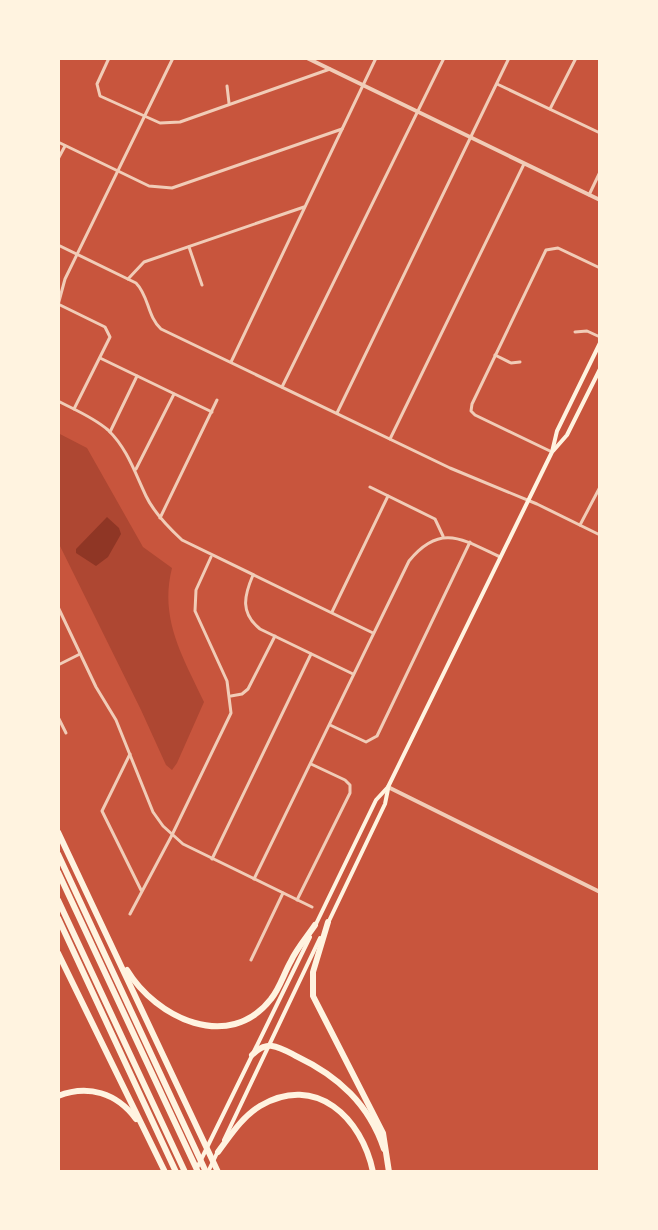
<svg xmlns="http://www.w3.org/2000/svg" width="658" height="1230" viewBox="0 0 658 1230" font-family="'Titillium Web',sans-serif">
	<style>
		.green { fill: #ae4732 }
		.water { fill: #8f3625 }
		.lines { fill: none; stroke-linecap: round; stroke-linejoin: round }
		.minor { stroke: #f1ccb7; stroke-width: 3 }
		.tertiary { stroke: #f1ccb7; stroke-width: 4 }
		.secondary { stroke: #fff3e0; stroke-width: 4 }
		.motorway { stroke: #fff3e0; stroke-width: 6 }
	</style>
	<rect width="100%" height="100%" fill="#c8553d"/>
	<path class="green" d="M58,433L87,448L143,547L172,568C159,619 183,657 204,702L177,763L172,770L166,765L141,710L58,542Z"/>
	<polygon class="water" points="107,517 119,528 121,534 108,557 96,566 76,553 76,549"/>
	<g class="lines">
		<g class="minor">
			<polyline points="109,58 97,84 100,96 160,123 180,122 330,69"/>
			<polyline points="497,84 600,133"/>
			<polyline points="227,86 229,103"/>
			<polyline points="550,109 576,58"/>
			<polyline points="58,142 149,186 172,188 342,129"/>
			<polyline points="58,159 65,146"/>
			<polyline points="589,195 600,172"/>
			<path d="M58,245L136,283C149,296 147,316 161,329L450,468L537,504L600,535"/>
			<polyline points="189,247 202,285"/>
			<polyline points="128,279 144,262 304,207"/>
			<polyline points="58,304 105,327 110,337 74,409"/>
			<polyline points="58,305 65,279 173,58"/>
			<polyline points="575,332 587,331 600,337"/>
			<polyline points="495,355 511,363 520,362"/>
			<polyline points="100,358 212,412"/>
			<polyline points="231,362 376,58"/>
			<polyline points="282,387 444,58"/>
			<path d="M58,401C75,410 93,417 108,430C127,448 135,473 146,496C154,513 168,527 182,540L373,633"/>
			<polyline points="337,413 509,58"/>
			<polyline points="110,432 137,376"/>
			<polyline points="390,439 524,164"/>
			<polyline points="552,452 475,415 471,411 472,404 546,250 558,248 600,268"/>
			<polyline points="136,469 174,394"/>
			<polyline points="370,487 435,519 443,536"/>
			<polyline points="160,518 217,400"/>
			<polyline points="580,525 600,487"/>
			<path d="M253,575C244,596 240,613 260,629L353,674"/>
			<polyline points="58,607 96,687 116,720 153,812 163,826 183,844 312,907"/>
			<polyline points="332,612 388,496"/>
			<polyline points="58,665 80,654"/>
			<polyline points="231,696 242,694 248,689 275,636"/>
			<polyline points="58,717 66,733"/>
			<polyline points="330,725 366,742 377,736 470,542"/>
			<polyline points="130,754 102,811 141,890"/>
			<polyline points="212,859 311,654"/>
			<path d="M254,879L409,561C440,523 462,539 500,557"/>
			<polyline points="297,900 350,793 350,785 345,780 311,764"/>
			<polyline points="130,914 172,835 231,713 227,681 195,611 196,590 211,557"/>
			<polyline points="251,960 283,893"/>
		</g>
		<g class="tertiary">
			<polyline points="307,58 600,200"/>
			<polyline points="388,787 600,892"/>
		</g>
		<g class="secondary">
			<polyline points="553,451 567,435 600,369"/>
			<polyline points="328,923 385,804 388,789"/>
			<polyline points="315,926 376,800 388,787 552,452 557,431 600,343"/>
			<polyline points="224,1140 320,938"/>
			<polyline points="196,1170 310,937"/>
			<polyline points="208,1172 218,1151"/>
		</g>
		<g class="motorway">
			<polyline points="58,832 218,1172"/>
			<polyline points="58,854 206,1172"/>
			<polyline points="58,872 198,1172"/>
			<polyline points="58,900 185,1172"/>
			<polyline points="58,918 176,1172"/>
			<polyline points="328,922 313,972 313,996 383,1133 389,1172"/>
			<polyline points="58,953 165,1172"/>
			<path d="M127,970C156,1018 229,1053 271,999C280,988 284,973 291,961C297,948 307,937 315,925"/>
			<path d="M252,1055C268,1039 279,1047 296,1056C338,1076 369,1104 384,1149"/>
			<path d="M58,1096C88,1084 117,1093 136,1119"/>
			<path d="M218,1152C230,1136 242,1117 260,1106C316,1073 362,1118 373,1172"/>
		</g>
	</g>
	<rect width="658" height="1230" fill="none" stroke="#fff3e0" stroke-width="120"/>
</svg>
